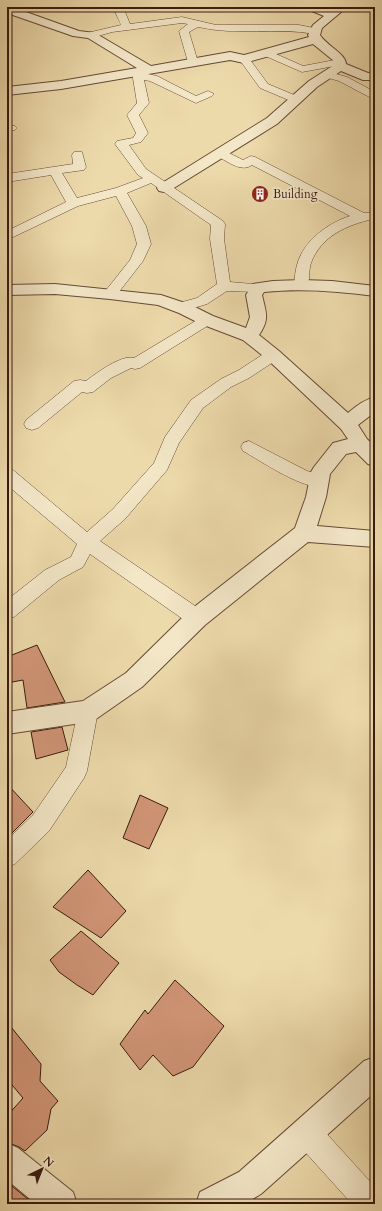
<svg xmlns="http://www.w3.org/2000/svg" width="382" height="1211" viewBox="0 0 382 1211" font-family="Cardo,serif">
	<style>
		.building { fill: #d29677; stroke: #391a0f }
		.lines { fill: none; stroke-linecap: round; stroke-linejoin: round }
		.service-casing { stroke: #664a36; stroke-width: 1 }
		.minor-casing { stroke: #664a36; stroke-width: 2 }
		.service { fill: #f3e7c8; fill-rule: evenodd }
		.minor { fill: #f3e7c8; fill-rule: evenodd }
		.labels { text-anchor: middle; stroke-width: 3.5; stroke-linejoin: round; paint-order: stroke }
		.far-poi-label { font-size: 12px; fill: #391a0f; stroke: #f3e7c8; text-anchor: start }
	</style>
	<rect width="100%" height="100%" fill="#eddaab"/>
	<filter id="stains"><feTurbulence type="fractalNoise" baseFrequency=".005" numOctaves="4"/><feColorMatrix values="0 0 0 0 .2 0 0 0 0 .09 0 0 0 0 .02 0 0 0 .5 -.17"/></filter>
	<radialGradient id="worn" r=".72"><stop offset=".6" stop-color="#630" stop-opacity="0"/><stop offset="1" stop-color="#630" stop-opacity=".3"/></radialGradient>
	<g class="building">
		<polygon points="37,645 65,702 27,708 23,680 7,683 7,657"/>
		<polygon points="62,727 68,750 36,759 31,732"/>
		<polygon points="7,784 33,812 7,838"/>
		<polygon points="140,795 168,808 149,849 123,838"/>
		<polygon points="88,870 126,911 101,938 53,907"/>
		<polygon points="81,931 119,963 93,995 77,985 59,972 50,960"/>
		<polygon points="175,980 224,1026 193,1067 173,1076 153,1055 140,1070 120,1044 145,1010 148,1014"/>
		<polygon points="7,1022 41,1064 40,1081 58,1101 51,1109 47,1130 25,1151 19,1147 7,1142 7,1116 23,1098 7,1079"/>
		<polygon points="7,1182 34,1204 7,1204"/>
	</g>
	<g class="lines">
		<g class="service-casing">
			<g id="service">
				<path d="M113,7H123L130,24L182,17L216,25H299L319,29L320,31L315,34C276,27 237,36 198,27L189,32L198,62L193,65L188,62L179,31L188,24L182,23L112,32L91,38L87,37L86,35L87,33L121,25Z"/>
				<polygon points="267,50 303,66 340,59 345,62 340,65 302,72 263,55 262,53 263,51"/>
				<polygon points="244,56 248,57 268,84 299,97 301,99 299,101 291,101 260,88 239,59"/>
				<polygon points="137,69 141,70 143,73 157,76 196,96 208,91 214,94 212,96 196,103 150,81 144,80 149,103 139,115 148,133 141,142 129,145 146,169 223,221 225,224 224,239 230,282 264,285 266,288 264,291 259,292 227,291 207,304 180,312 175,310 173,307 175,304 197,298 217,284 210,239 211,225 151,183 127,193 146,226 151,244 143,261 115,297 110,298 105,297 103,294 130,260 137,244 132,226 116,196 78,206 7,240 7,231 66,202 51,175 7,182 7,174 73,164 72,155 74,152 82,152 86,167 84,170 62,173 77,198 116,188 143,178 138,175 115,144 117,141 133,138 136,133 127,115 137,103 132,72"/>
				<polygon points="329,72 347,77 375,92 375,100 339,81 325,77 324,75"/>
				<polygon points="7,125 15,126 17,128 15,130 7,131"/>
				<path d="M221,149L243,160L251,156L255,157L364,213H373L374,216L373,219C347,225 321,236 311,263C308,271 311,280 306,287L301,288L296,287L294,284C295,278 295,271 297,265C303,241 328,223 350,216L252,165C241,173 227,161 217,156L215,153L217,150Z"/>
				<path d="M207,315L212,317L214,320L212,323L140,368L135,369L131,368L111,378L93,392L87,393L82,392L38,428L32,430L26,428L24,424L26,420L74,381L80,380L86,381C95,374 122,354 134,358L202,317Z"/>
				<polygon points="273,350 278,351 281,355 278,359 249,378 231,387 203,408 179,443 167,470 125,519 100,541 204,612 207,618 204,624 197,626 190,624 90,554 83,567 59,580 14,617 7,619 7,600 45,570 71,557 77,544 7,485 7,469 13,470 87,532 113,509 154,463 165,437 191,400 221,379 239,370 268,351"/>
				<path d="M249,441L307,471L325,476L328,481L325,486C306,492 261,461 243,451L241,447L243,443Z"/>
				<polygon points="88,701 95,704 98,711 87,771 84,778 49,831 15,864 7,867 7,840 33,815 66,767 78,711 81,704"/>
				<polygon points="307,1119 317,1123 375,1187 375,1204 352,1204 297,1143 293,1133 297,1123"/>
			</g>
		</g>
		<g class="minor-casing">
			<g id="minor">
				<path d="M7,7H12L79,31L95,33L151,66L230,52L244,55L309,37L308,35L313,25L324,16L307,9L305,7H321L330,10L334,7H347L322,28L320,35C326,45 346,54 346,64L368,73L375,72V80H363L341,71L317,87L277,124L169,191L164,192L159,191L157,188L159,185L267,118L309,81L334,65V61L313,44L244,63L230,60L61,89L7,95V87L61,81L137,68L88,38L73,36L7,13Z"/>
				<path d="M302,280L332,281L375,286V296C338,291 301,288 264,292L262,295C266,313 270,319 259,335L279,351L348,413C356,406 364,400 375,397V412L358,425L367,439L375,447V466L368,464L356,452L346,454L330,474L326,497L317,526L375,531V547L308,542L205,625L142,687L96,719L88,722L7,734V712L83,701L126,673L189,611L295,528L306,497L311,472L314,467L333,443L348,439L341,429L267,359L243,340L201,324L179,313L158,305L110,299L55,294L7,295V285L55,284L161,295L191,305L213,316L246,328L250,317L246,295L253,284L273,281Z"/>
				<polygon points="375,1057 375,1092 261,1194 244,1204 196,1204 200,1192 239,1172 364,1061"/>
				<polygon points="7,1143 18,1148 73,1192 77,1204 36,1204 7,1180"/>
			</g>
		</g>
		<use href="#service" class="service"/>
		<use href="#minor" class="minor"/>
	</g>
	<defs>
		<g id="building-disc" transform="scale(0.9)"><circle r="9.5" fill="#8f2418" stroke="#f3e7c8"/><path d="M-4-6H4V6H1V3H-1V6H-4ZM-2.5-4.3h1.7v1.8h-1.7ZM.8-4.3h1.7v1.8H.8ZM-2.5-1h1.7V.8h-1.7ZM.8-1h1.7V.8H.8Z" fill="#fff"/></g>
	</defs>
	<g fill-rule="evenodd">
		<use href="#building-disc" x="260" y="194"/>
	</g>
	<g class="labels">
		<g class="far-poi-label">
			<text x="273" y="198">Building</text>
		</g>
	</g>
	<rect width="382" height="1211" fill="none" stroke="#eddaab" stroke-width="24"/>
	<rect x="8" y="8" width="366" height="1195" fill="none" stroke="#391a0f" stroke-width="2"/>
	<rect x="12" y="12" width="358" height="1187" fill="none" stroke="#391a0f"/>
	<g transform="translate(42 1169) rotate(43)" stroke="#f3e7c8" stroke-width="3" paint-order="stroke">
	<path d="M0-3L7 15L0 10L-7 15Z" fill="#391a0f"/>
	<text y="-6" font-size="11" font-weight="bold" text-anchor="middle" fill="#391a0f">N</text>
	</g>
	<rect width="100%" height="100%" filter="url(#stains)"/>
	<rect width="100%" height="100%" fill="url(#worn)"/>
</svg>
